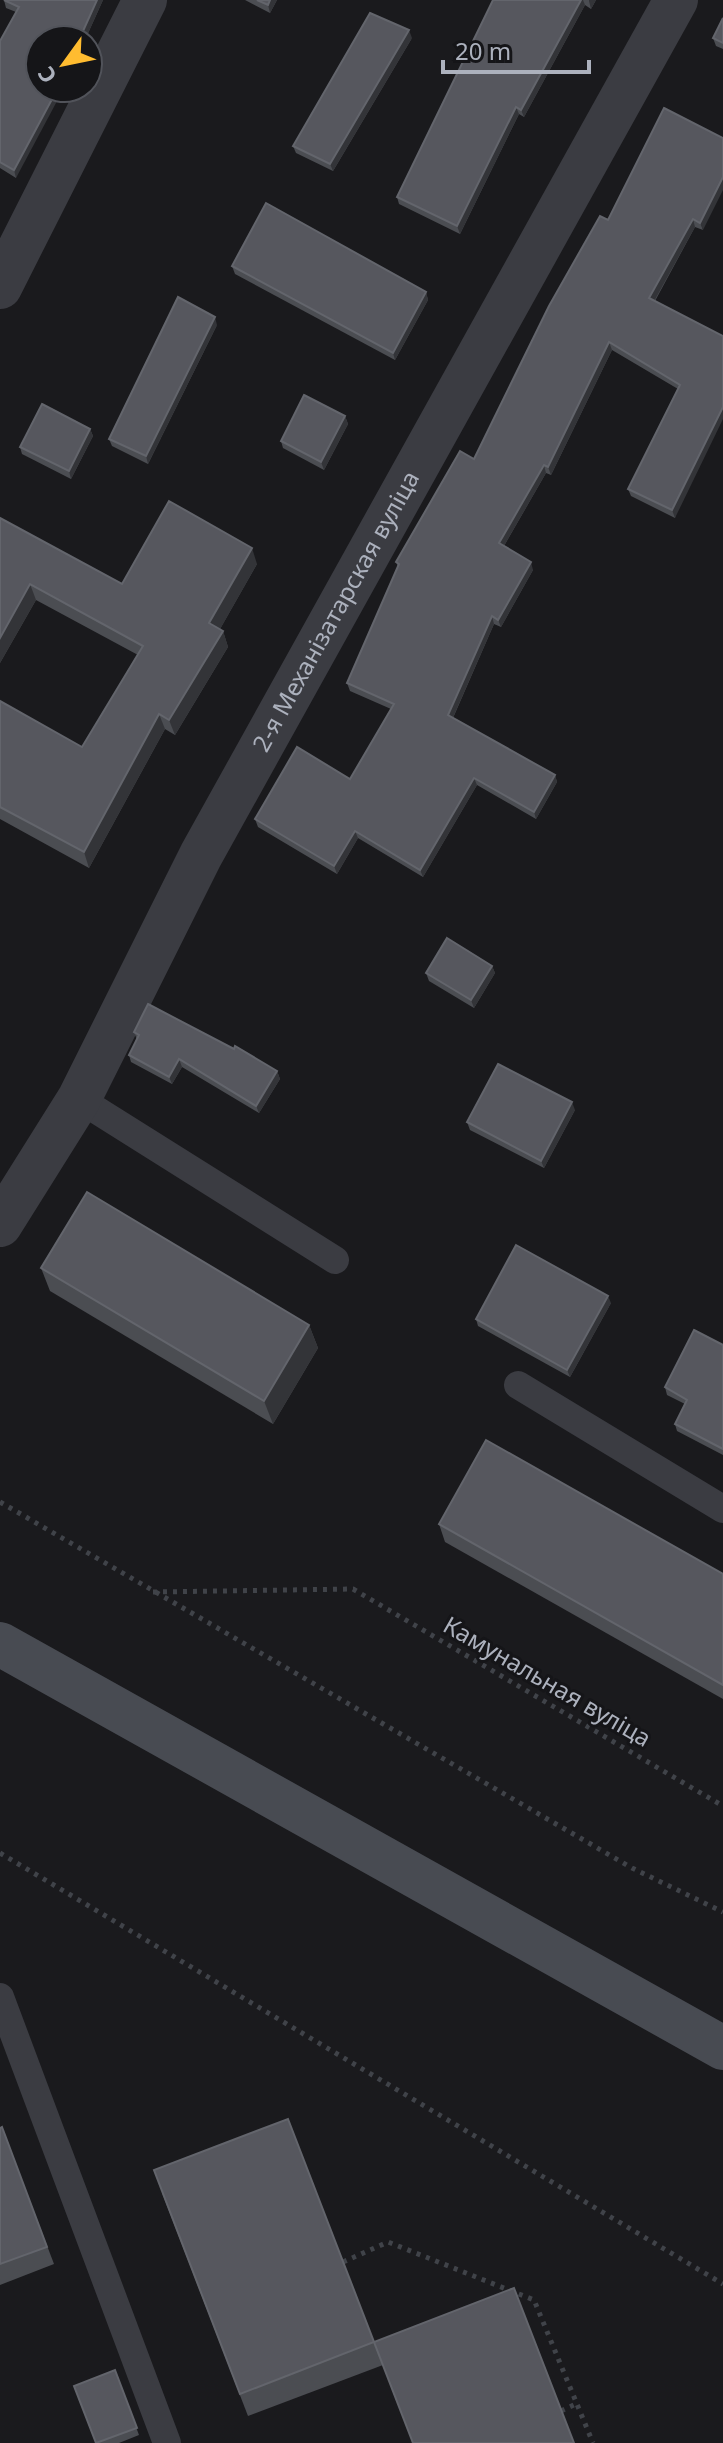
<svg xmlns="http://www.w3.org/2000/svg" width="723" height="2443" viewBox="0 0 723 2443" font-family="'Noto Sans',sans-serif">
	<style>
		.lines { fill: none; stroke-linecap: round; stroke-linejoin: round }
		.path { stroke: #404349; stroke-width: 5; stroke-dasharray: 4 6; stroke-linecap: butt }
		.lane { stroke: #3b3c42; stroke-width: 28 }
		.street { stroke: #3b3c42; stroke-width: 44 }
		.secondary { stroke: #484b52; stroke-width: 44 }
		.wall { fill: #4b4d52 }
		.shaded-wall { fill: #333438 }
		.building { fill: #56575e; stroke: #63656c; stroke-width: 2 }
		.labels { text-anchor: middle; stroke-width: 6; stroke-linejoin: round; paint-order: stroke }
		.street-label { font-size: 24px; fill: #acb1bd; stroke: #151518 }
	</style>
	<rect width="100%" height="100%" fill="#1a1a1d"/>
	<g class="lines">
		<g class="path">
			<polyline points="0,1502 632,1868 723,1912"/>
			<polyline points="153,1592 353,1589 723,1806"/>
			<polyline points="0,1853 723,2284"/>
			<polyline points="343,2262 388,2242 534,2300 593,2443"/>
			<polyline points="561,2411 578,2403"/>
		</g>
		<g class="lane">
			<polyline points="79,1099 335,1260"/>
			<polyline points="518,1385 723,1509"/>
			<polyline points="0,1997 167,2443"/>
		</g>
		<g class="street">
			<polyline points="0,287 145,0"/>
			<path id="s1" d="M0,1225L79,1099L201,855L676,0"/>
		</g>
		<polyline class="secondary" points="0,1644 723,2048"/>
	</g>
	<g class="wall">
		<polygon points="4,0 103,0 85,40 40,40 16,178 0,168 0,41 16,12 6,8"/>
		<polygon points="245,0 277,0 270,13"/>
		<polygon points="493,0 596,0 591,9 585,5 524,117 519,114 460,234 399,204 397,197"/>
		<polygon points="723,18 723,49 716,46 713,38"/>
		<polygon points="412,38 333,171 296,153 293,146"/>
		<polygon points="664,108 703,230 695,227 655,301 723,336 675,518 631,496 628,489 678,389 612,350 551,475 546,473 504,546 533,570 501,627 494,624 453,718 555,775 557,782 536,819 477,785 423,877 358,838 337,874 258,827 255,819 350,779 391,709 350,691 347,683 398,567 396,562 474,459 608,220"/>
		<polygon points="232,266 426,292 428,300 395,360 235,274"/>
		<polygon points="217,325 148,464 112,446 109,439"/>
		<polygon points="345,416 348,424 324,470 283,448 281,441"/>
		<polygon points="90,429 93,436 71,479 22,454 20,447"/>
		<polygon points="0,518 122,584 257,564 220,629 223,631 228,647 175,735 165,729 89,868 0,819 0,701 82,747 138,655 36,600 0,663"/>
		<polygon points="492,966 495,973 474,1008 429,981 426,973"/>
		<polygon points="134,1032 277,1071 280,1079 259,1113 182,1067 172,1084 131,1062 129,1055 137,1040"/>
		<polygon points="575,1110 544,1168 470,1130 467,1122"/>
		<polygon points="41,1268 309,1325 318,1348 273,1424 50,1291"/>
		<polygon points="611,1303 570,1377 478,1326 476,1319"/>
		<polygon points="723,1345 723,1455 677,1431 675,1424 685,1404 667,1395 665,1387"/>
		<polygon points="439,1524 723,1574 723,1699 445,1542"/>
		<polygon points="288,2119 383,2365 248,2416 162,2193"/>
		<polygon points="2,2127 54,2264 0,2285 0,2128"/>
		<polygon points="115,2370 139,2435 119,2443 96,2443"/>
	</g>
	<g class="shaded-wall">
		<polygon points="97,0 103,0 85,40 79,40"/>
		<polygon points="270,0 277,0 270,13 268,5"/>
		<polygon points="581,0 583,0 585,5 524,117 521,110"/>
		<polygon points="589,0 596,0 591,9 589,1"/>
		<polygon points="409,30 412,38 333,171 330,164"/>
		<polygon points="58,88 64,88 16,178 14,170"/>
		<polygon points="516,107 519,114 460,234 457,226"/>
		<polygon points="723,177 723,190 703,230 700,223"/>
		<polygon points="693,219 695,227 652,305 649,298"/>
		<polygon points="426,292 428,300 395,360 393,353"/>
		<polygon points="215,317 217,325 148,464 146,456"/>
		<polygon points="609,342 612,350 551,475 548,467"/>
		<polygon points="723,407 723,419 675,518 672,510"/>
		<polygon points="345,416 348,424 324,470 321,462"/>
		<polygon points="90,429 93,436 71,479 69,471"/>
		<polygon points="544,465 546,473 501,551 499,543"/>
		<polygon points="252,548 257,564 215,638 209,623"/>
		<polygon points="531,562 533,570 501,627 498,620"/>
		<polygon points="30,584 36,600 0,663 0,638"/>
		<polygon points="492,616 494,624 451,722 448,715"/>
		<polygon points="223,631 228,647 175,735 169,720"/>
		<polygon points="159,714 165,729 89,868 84,852"/>
		<polygon points="555,775 557,782 536,819 534,812"/>
		<polygon points="474,778 477,785 423,877 420,870"/>
		<polygon points="355,831 358,838 337,874 334,866"/>
		<polygon points="492,966 495,973 474,1008 471,1000"/>
		<polygon points="179,1059 182,1067 172,1084 169,1077"/>
		<polygon points="277,1071 280,1079 259,1113 256,1106"/>
		<polygon points="572,1102 575,1110 544,1168 541,1161"/>
		<polygon points="608,1296 611,1303 570,1377 567,1370"/>
		<polygon points="309,1325 318,1348 273,1424 264,1401"/>
	</g>
	<g class="building">
		<polygon points="4,0 97,0 79,40 40,40 40,88 58,88 14,170 0,162 0,41 19,7"/>
		<polygon points="257,0 270,0 268,5"/>
		<polygon points="493,0 581,0 521,110 516,107 457,226 397,197"/>
		<polygon points="370,13 409,30 330,164 293,146"/>
		<polygon points="723,18 723,43 713,38"/>
		<polygon points="664,108 723,138 723,177 700,223 693,219 649,298 723,336 723,407 672,510 628,489 680,385 609,342 548,467 544,465 499,543 531,562 498,620 492,616 448,715 555,775 534,812 474,778 420,870 355,831 334,866 255,819 297,747 350,779 394,704 347,683 399,564 396,562 460,451 474,459 549,306 600,216 608,220"/>
		<polygon points="266,203 426,292 393,353 232,266"/>
		<polygon points="178,297 215,317 146,456 109,439"/>
		<polygon points="304,395 345,416 321,462 281,441"/>
		<polygon points="42,404 90,429 69,471 20,447"/>
		<polygon points="169,501 252,548 209,623 223,631 169,720 159,714 84,852 0,807 0,701 82,747 143,646 30,584 0,638 0,518 122,584"/>
		<polygon points="447,938 492,966 471,1000 426,973"/>
		<polygon points="148,1004 234,1049 235,1046 277,1071 256,1106 179,1059 169,1077 129,1055 139,1035 134,1032"/>
		<polygon points="498,1064 572,1102 541,1161 467,1122"/>
		<polygon points="87,1192 309,1325 264,1401 41,1268"/>
		<polygon points="516,1245 608,1296 567,1370 476,1319"/>
		<polygon points="694,1330 723,1345 723,1449 675,1424 687,1400 665,1387"/>
		<polygon points="486,1440 723,1574 723,1685 439,1524"/>
		<polygon points="288,2119 374,2342 240,2394 154,2170"/>
		<polygon points="2,2127 47,2247 0,2264 0,2128"/>
		<polygon points="514,2288 574,2443 413,2443 374,2342"/>
		<polygon points="115,2370 137,2428 96,2443 74,2386"/>
	</g>
	<g class="labels">
		<g class="street-label">
			<text dy="8" stroke="none"><textPath href="#s1" startOffset="700">2-я Механізатарская вуліца</textPath></text>
			<text transform="translate(547 1682) rotate(30)" y="8">Камунальная вуліца</text>
		</g>
	</g>
	<g transform="translate(64 64) rotate(237)"><circle r="38" fill="#151518" stroke="#51535a" stroke-width="2"/>
	<path d="M0-6L14 30L0 20L-14 30Z" fill="#ffbc30"/>
	<text y="-12" font-size="22" font-weight="bold" text-anchor="middle" fill="#acb1bd">С</text>
	</g>
	<path d="M443 60v12h146v-12" fill="none" stroke="#acb1bd" stroke-width="4"/>
	<text x="455" y="60" font-size="24" fill="#acb1bd" stroke="#151518" stroke-width="6" paint-order="stroke">20 m</text>
</svg>
